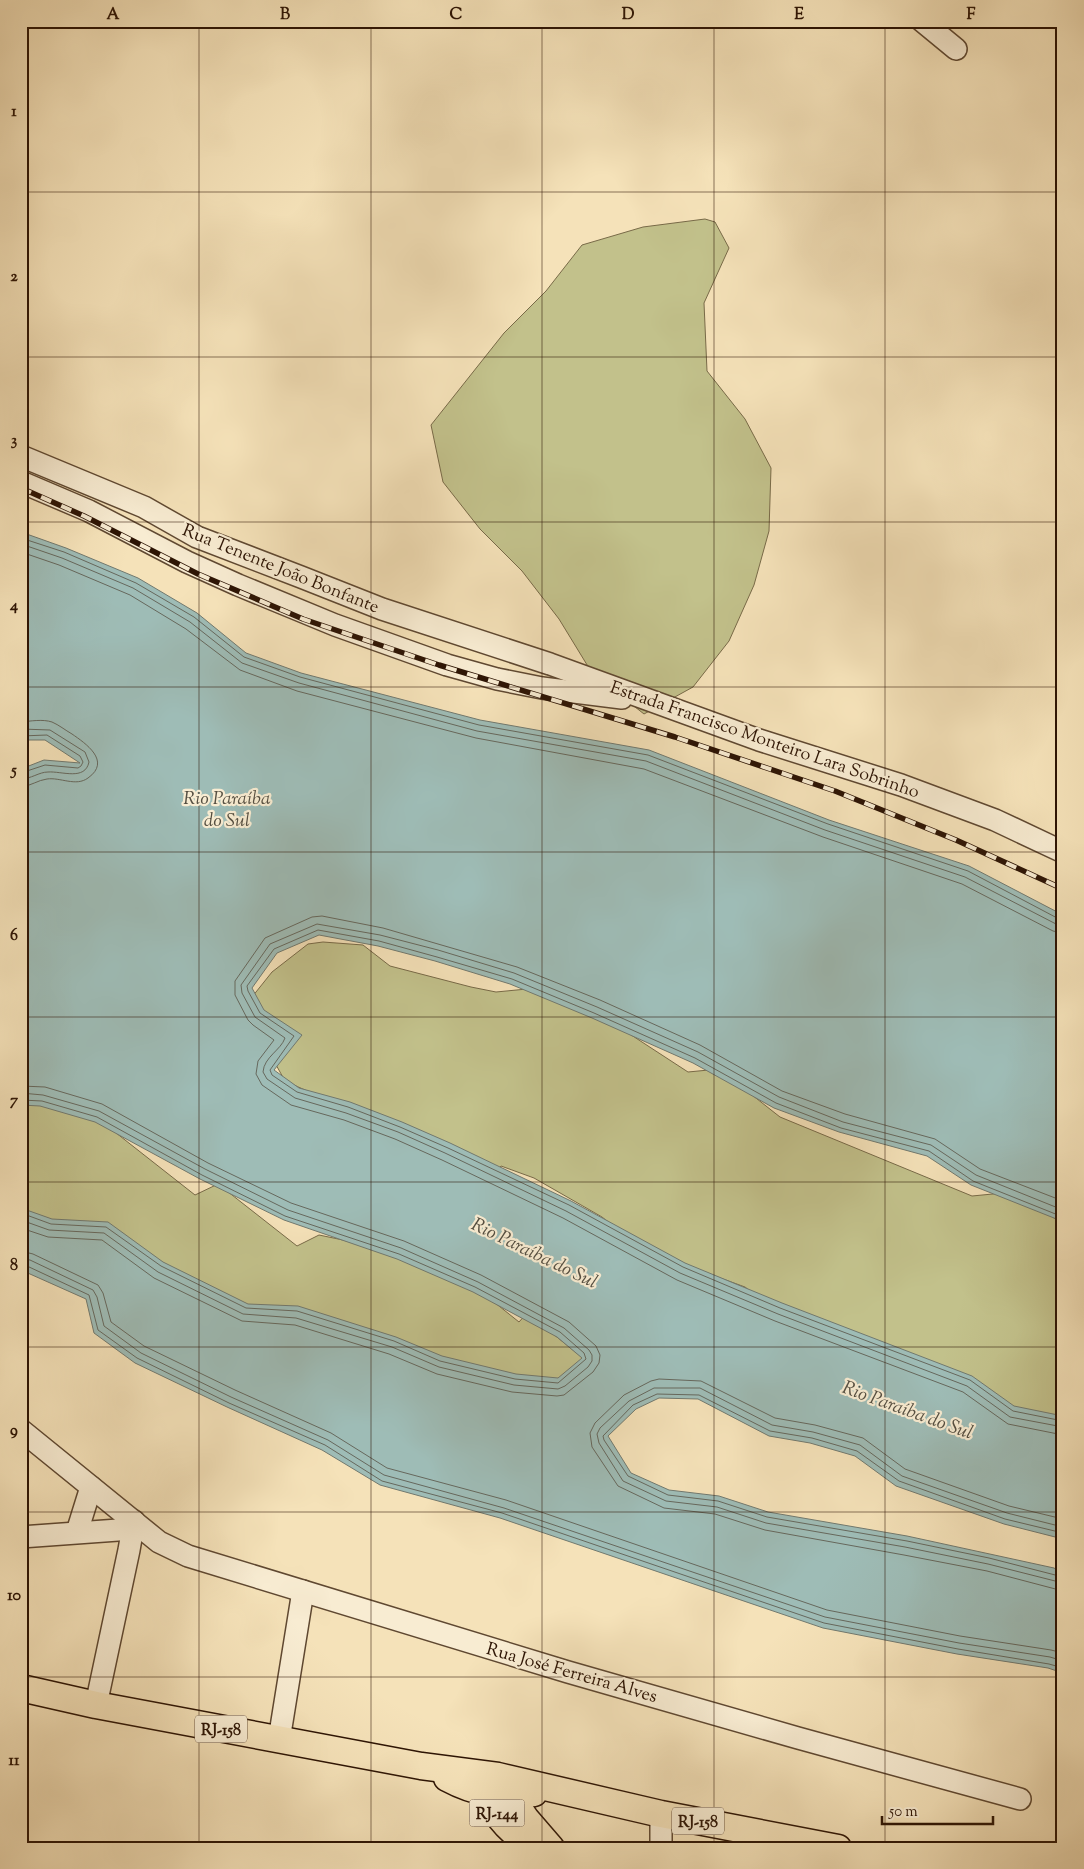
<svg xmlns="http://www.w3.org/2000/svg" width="1084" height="1869" viewBox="0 0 1084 1869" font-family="'Sorts Mill Goudy',serif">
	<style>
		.green { fill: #c2c18b; stroke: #786a48 }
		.water { fill: #9ebcb6; stroke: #71796f }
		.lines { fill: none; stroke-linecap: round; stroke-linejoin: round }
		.shore { stroke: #66685d; stroke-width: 1 }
		.minor-casing { stroke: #5f4831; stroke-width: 24 }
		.major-casing { stroke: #2d1404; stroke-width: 29 }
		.minor { stroke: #f8ecd2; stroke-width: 21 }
		.major { stroke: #f5e2b9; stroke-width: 26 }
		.rail-casing { stroke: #2d1404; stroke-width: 5.5 }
		.rail { stroke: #f8ecd2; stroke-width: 4; stroke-dasharray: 11; stroke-linecap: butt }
		.grid { fill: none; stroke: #2d1404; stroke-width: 1; stroke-opacity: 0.55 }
		.labels { text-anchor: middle; stroke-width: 4.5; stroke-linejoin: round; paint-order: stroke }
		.shield { fill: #f8ecd2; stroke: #6a5542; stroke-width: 1 }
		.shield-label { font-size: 16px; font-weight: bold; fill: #2d1404 }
		.street-label { font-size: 18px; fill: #2d1404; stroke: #f8ecd2 }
		.water-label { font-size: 19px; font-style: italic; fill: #554f42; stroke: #f8ecd2 }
		.neatline { fill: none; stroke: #2d1404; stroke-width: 2 }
		.grid-label { font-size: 16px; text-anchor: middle; font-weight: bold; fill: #2d1404 }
	</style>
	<rect width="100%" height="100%" fill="#f5e2b9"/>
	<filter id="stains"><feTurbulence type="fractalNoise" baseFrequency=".004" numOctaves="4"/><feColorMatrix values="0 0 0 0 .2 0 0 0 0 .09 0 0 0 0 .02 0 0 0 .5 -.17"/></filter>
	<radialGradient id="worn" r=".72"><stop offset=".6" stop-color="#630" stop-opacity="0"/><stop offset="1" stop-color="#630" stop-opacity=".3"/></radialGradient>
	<g class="green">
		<polygon points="705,219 715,222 729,248 704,303 707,371 745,419 771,468 769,531 754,585 729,641 693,687 644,714 592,673 559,619 522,571 480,529 443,482 431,425 504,333 546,291 582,245 643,227"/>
		<polygon points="323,942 363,945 390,966 471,987 496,992 527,989 576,999 688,1072 719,1069 780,1117 972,1196 1003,1193 1045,1211 1063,1225 1063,1428 815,1342 745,1287 712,1275 672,1272 602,1217 534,1178 501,1166 494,1175 285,1081 244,1007 272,972 308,944"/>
		<polygon points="64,1092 195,1195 218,1184 297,1246 319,1235 343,1240 459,1274 519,1322 527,1313 588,1362 560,1396 282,1319 21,1215 21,1097"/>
	</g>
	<polygon class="water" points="21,532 66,548 138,578 197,613 246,653 301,673 480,720 649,750 829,820 969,866 1063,915 1063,1223 1059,1220 971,1185 927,1156 839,1132 774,1108 693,1063 592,1018 510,984 435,961 378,946 319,935 277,953 252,988 264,1010 302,1035 274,1070 299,1088 350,1102 402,1122 450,1143 571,1201 685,1263 782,1303 972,1376 1014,1406 1063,1416 1063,1539 1004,1524 896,1486 855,1456 810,1443 769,1436 698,1399 659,1398 636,1409 608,1436 631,1473 669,1490 719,1496 768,1512 907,1536 1054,1568 1063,1573 1063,1673 1048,1668 957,1654 823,1628 500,1518 380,1485 322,1450 227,1407 135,1363 94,1333 86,1299 21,1270 21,1208 52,1219 108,1222 163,1262 248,1304 298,1306 396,1337 442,1356 516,1374 558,1378 582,1358 557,1337 473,1292 397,1259 284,1220 200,1179 95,1122 40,1106 21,1105 21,769 44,760 80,763 45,740 21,740"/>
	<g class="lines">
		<g class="shore">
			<polyline points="21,538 64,552 136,583 194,617 244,657 300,677 479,725 648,755 828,824 968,871 1059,919 1063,919"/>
			<polyline points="21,544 62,558 133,588 190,622 242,663 299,683 477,731 646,761 825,830 965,877 1056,924 1063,926"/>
			<polyline points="21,552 59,565 130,595 186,629 240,670 297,691 476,738 644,769 823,837 962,884 1053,931 1063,933"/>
			<path d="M21,722C31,721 43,719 52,722C59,725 65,730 72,734C85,743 112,761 88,778C76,787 60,777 47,779C38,780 31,786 21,787"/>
			<path d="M21,729L50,730L85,752L89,762C85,781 62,771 48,772C39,772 31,779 21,779"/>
			<polyline points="21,736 47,735 80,756 83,762 81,766 78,768 45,765 21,773"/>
			<polyline points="21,1086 45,1087 102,1104 208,1163 291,1203 404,1241 481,1275 569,1322 596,1346 600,1355 599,1363 593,1372 564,1395 557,1396 512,1392 437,1374 389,1354 295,1325 242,1321 154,1278 102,1240 48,1237 21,1228"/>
			<polyline points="21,1093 43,1095 99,1111 205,1169 288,1210 401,1248 478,1282 564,1328 589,1350 592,1355 592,1361 588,1367 565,1386 558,1389 514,1385 439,1367 392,1347 296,1318 243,1314 158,1272 104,1233 49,1230 21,1220"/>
			<polyline points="21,1100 42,1101 97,1117 202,1175 285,1216 399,1254 475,1287 560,1332 584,1353 586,1359 558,1383 515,1379 440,1361 394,1341 297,1311 246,1308 161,1266 106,1227 51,1224 21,1213"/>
			<polyline points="1063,1201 980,1169 935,1139 845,1114 782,1091 700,1045 600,1000 517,967 383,928 322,916 312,917 265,938 235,981 235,995 248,1020 253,1025 274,1040 258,1061 256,1074 262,1085 291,1105 344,1120 395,1139 442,1160 563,1218 677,1280 775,1321 963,1392 1008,1424 1063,1435"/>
			<path d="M1063,1210L976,1175L931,1145L843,1122L779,1097L698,1052L597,1007L514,973L438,950L380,935L317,924L270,944L241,985L242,993L255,1017L285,1038C281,1050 264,1057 263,1072L267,1079L295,1098L346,1113L398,1132L445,1153L566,1211L680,1273L778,1314L967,1386L1010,1417L1063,1427"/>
			<polyline points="1063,1217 973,1181 929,1151 841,1128 776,1103 695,1058 594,1013 512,979 437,957 379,941 318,930 274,949 247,986 248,991 260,1013 294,1036 270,1070 272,1075 297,1092 348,1107 400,1127 448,1148 569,1205 683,1267 780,1308 970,1380 1013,1411 1063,1421"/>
			<polyline points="21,1251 33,1254 98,1285 103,1293 111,1322 144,1346 235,1390 331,1433 387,1468 506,1500 827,1610 960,1636 1051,1650 1063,1653"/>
			<polyline points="21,1259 30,1260 93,1290 97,1297 104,1326 141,1353 231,1397 328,1440 384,1475 504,1508 825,1617 959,1643 1050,1657 1063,1661"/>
			<polyline points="21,1265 27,1266 89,1295 98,1330 137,1358 229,1403 325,1445 382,1481 502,1513 824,1623 958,1649 1049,1664 1063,1668"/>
			<polyline points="1063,1519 1009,1506 905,1469 863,1438 815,1425 775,1418 701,1381 659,1379 651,1381 624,1395 595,1423 590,1433 592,1447 618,1486 664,1508 715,1514 765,1530 904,1555 987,1571 1063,1591"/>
			<polyline points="1063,1527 1007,1513 902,1476 860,1445 813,1432 772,1425 700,1388 654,1388 629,1401 600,1428 597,1434 599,1443 623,1481 666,1501 717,1507 766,1523 905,1547 988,1564 1063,1583"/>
			<polyline points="1063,1533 1005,1519 899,1481 857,1451 812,1438 770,1431 699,1395 657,1394 633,1405 603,1436 604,1440 628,1476 668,1495 718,1501 767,1517 907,1541 989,1558 1063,1577"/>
		</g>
		<g class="minor-casing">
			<g id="minor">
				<polyline points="922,21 956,49"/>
				<polyline points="21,456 144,507 197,537 301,577 382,609 550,664 759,740 901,785 995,820 1063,852"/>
				<polyline points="21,482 89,511 187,562 238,585 335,625 447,665 497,679 542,688 622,698"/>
				<polyline points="21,1430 159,1542 188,1556 568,1672 798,1738 1020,1799"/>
				<polyline points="77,1532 91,1487"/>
				<polyline points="21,1537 132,1529"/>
				<polyline points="96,1705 129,1550 134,1521"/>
				<polyline points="279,1740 303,1591"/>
				<polyline points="661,1848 661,1814"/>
			</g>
		</g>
		<g class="major-casing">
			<g id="major">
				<polyline points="21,1688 96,1705 421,1766 498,1776 661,1814 838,1848"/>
				<path d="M447,1778C477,1794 501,1797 534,1793"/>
				<path d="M477,1784C490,1808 509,1831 532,1848"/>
				<polyline points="503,1785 526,1819 551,1848"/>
			</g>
		</g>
		<use href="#minor" class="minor"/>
		<use href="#major" class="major"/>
		<g class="rail-casing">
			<polyline id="rail" points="21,488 84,516 198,574 303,619 439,665 675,737 835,791 956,840 1063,889"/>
		</g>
		<use href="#rail" class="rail"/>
	</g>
	<path class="grid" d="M199,21V1848M371,21V1848M542,21V1848M714,21V1848M885,21V1848M21,192H1063M21,357H1063M21,522H1063M21,687H1063M21,852H1063M21,1017H1063M21,1182H1063M21,1347H1063M21,1512H1063M21,1677H1063"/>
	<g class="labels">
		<g class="shield">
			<rect x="195" y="1715.5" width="52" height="27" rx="4"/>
			<rect x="469.5" y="1799.5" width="55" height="27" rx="4"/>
			<rect x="672" y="1807.5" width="52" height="27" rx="4"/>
		</g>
		<g class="shield-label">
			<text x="221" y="1735">RJ-158</text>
			<text x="497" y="1819">RJ-144</text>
			<text x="698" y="1827">RJ-158</text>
		</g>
		<g class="street-label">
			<text transform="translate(281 568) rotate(22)" y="6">Rua Tenente João Bonfante</text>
			<text transform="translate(765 739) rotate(19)" y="6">Estrada Francisco Monteiro Lara Sobrinho</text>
			<text transform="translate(572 1672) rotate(16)" y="6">Rua José Ferreira Alves</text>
		</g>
		<g class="water-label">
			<text x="227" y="804">Rio Paraíba<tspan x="227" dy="22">do Sul</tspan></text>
			<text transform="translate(535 1252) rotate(26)" y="7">Rio Paraíba do Sul</text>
			<text transform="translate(908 1409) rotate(20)" y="7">Rio Paraíba do Sul</text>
		</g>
	</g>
	<rect width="1084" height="1869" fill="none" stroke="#f5e2b9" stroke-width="55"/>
	<path d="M882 1816v8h111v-8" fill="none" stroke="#2d1404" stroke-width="2.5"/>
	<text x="889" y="1816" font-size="15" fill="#2d1404" stroke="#f8ecd2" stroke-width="4" paint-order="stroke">50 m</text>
	<rect x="28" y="28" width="1028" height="1814" class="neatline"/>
	<g class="grid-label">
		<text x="113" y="19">A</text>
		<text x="285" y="19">B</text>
		<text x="456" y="19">C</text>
		<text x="628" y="19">D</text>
		<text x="799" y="19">E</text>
		<text x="971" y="19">F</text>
		<text x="14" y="116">1</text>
		<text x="14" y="281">2</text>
		<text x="14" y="445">3</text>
		<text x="14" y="610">4</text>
		<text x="14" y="775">5</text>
		<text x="14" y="940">6</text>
		<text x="14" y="1105">7</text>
		<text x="14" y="1270">8</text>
		<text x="14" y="1435">9</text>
		<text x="14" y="1600">10</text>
		<text x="14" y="1765">11</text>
	</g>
	<rect width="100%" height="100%" filter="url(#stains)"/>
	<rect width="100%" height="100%" fill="url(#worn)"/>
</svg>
